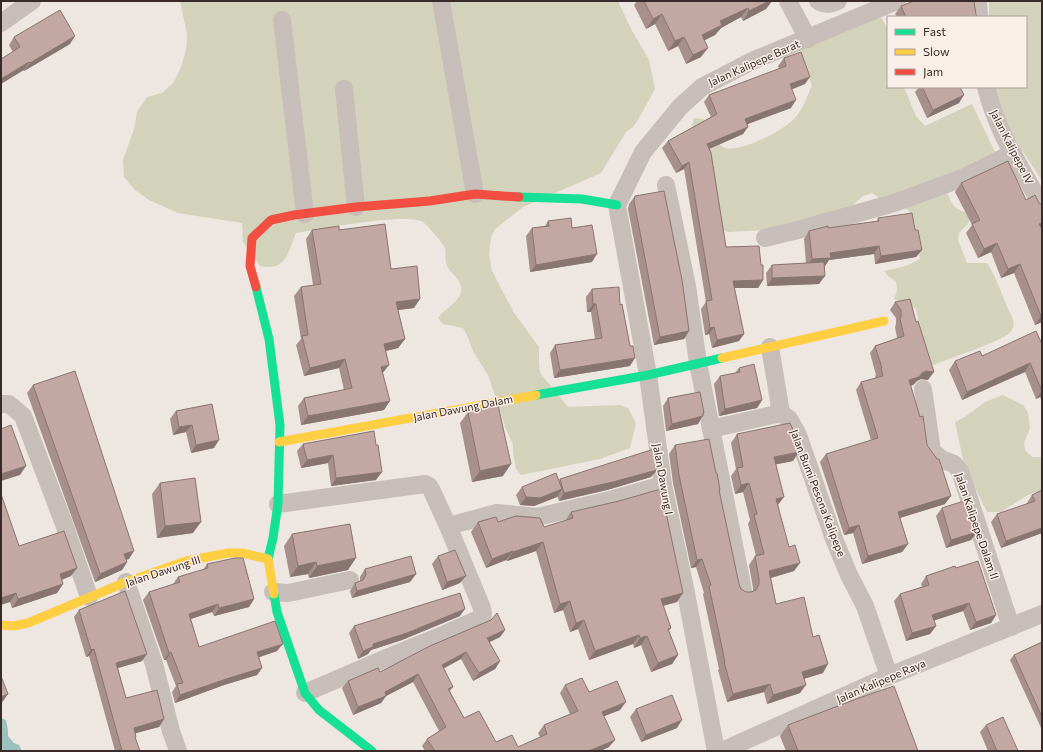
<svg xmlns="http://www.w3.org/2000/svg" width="1043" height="752" viewBox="0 0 1043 752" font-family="Commissioner,sans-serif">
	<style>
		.green { fill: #d2d3ba }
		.water { fill: #9cc1bc }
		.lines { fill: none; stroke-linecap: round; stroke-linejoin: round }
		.street { stroke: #c7beba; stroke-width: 18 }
		.fast { stroke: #16e098; stroke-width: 9 }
		.slow { stroke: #ffcf43; stroke-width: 9 }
		.jam { stroke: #f24e42; stroke-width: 9 }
		.wall { fill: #a7908b }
		.shaded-wall { fill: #887571 }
		.building { fill: #c2a7a2; stroke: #887571 }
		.labels { text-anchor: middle; stroke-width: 3; stroke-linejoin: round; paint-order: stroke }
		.street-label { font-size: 11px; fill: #382a28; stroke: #faefe8 }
	</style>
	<rect width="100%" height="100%" fill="#ede6e1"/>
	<g class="green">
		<path d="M180,1H618L631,29L649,60L655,89L638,120L633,127L626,132L601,173L523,207L495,229L491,237L489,254L492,271L514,313L539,347V364L540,373L568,407L620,405L628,408L636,423L630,448L600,459L521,475L516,469L513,453V445L506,429L488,375L473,351L467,335L463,328L443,324L438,318C447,306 470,297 458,280C455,275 447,269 446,263C445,258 446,252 445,248C443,243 427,225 423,222C407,212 318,229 296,233C288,252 286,272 260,266L243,242L242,223L178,213L149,200L135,190L124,177L123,160L134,129L137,112L147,97L162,93L174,82L181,67L186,50L187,34Z"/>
		<polygon points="989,1 1042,1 1042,181 1004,122 994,87 1026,87 1026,17 989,17"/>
		<path d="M881,17L888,29V87H904L916,116L925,126L972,104L995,152L947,192C949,198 952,206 958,209C963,212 966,212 970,216L968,224L959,233L958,240L967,263H987C996,276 1000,290 1006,304C1009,313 1017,320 1012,330C1006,341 948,358 934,365L928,361L923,343L916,309L894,299L897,290L896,281L889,277L884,271L906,266L920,259L912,215L908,210L901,206L882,200L872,193L863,196L853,205L788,229L728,232L719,229L696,133L692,125L694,118L703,119C708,126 716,143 723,147C737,155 782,131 793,120C802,111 807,97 812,85L804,62L800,48Z"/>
		<polygon points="1003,395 1023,405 1028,413 1030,428 1024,443 1025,450 1032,457 1042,457 1042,491 1028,495 1001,512 987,512 970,478 964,464 955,422 965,417 985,402"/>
	</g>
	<polygon class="water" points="1,718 6,720 8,730 8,736 14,743 19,745 22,751 3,751 1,747"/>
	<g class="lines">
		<g class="street">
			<polyline points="441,1 475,194"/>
			<polyline points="788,1 808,39"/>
			<path d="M818,1C825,5 832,4 838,1"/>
			<polyline points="978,1 979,17"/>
			<polyline points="282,20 305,214"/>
			<polyline points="1,23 32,1"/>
			<path d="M986,87C996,130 1021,168 1042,206"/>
			<polyline points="344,89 356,207"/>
			<polyline points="666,185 687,286 698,363 743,590"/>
			<polyline points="765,238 794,231 894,203 960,179 1013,153"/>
			<polyline points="770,347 781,413"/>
			<polyline points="923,389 932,451 941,459 954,464 960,471 1011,627"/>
			<polyline points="1,404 9,404 23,416 64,524 89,597"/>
			<polyline points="711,429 781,413 789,419 798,435 834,539 849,575 865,606 889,676"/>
			<polyline points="278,504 425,484 429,486 431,489 448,526 497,513 537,517 610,500 663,485"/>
			<polyline points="126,582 154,664 171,731 178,751"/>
			<polyline points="273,592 288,593 350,580"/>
			<polyline points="305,693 384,659 445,634 481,618 483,615 482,608 448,526"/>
			<polyline points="716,751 685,588 663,485 648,375 617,205 643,152 680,107 702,87 754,60 897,1"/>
			<polyline points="722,751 889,676 1042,614"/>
		</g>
		<g class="fast">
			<polyline points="519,197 582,199 617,205"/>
			<polyline points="256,287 269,339 280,425 278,504 273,538 268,559"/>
			<polyline points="536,395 648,375 722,358"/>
			<polyline points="274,594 277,612 305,693 319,710 372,751"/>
		</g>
		<g class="slow">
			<polyline points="722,358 884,321"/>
			<polyline points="279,442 536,395"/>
			<polyline points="1,625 13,626 28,623 126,582 186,561 228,553 242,553 268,559 274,594"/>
		</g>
		<polyline class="jam" points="256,287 250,266 252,238 271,220 294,215 356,207 430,201 475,194 519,197"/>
	</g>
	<g class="wall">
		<polygon points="637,1 772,1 766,9 743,21 741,17 721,28 715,35 704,40 701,57 686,64 678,46 668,51 655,24 646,29 634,5"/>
		<polygon points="901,6 976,15 978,17 897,17 895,14"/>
		<polygon points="14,37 70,44 24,71 9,45"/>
		<polygon points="784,58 805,84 792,89 791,108 747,124 743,134 709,149 726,247 761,265 763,280 758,288 734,288 744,334 739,341 712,348 709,334 705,335 701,309 706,302 684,169 676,173 662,148 668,141 711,117 704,102 709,95 779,69 778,66"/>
		<polygon points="919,87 960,87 959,103 927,118 915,92"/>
		<polygon points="961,183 1026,200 1042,228 1042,322 1035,325 1014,273 1001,278 991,252 978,258 966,233 972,225 955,192"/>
		<polygon points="635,196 689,331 684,339 654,345 628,209 629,204"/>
		<polygon points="878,218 915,230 922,250 916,257 875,264 874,254 829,260 825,266 819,284 767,286 766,273 772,265 806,263 804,239 809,231 828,228 877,221"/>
		<polygon points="548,221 572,228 592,262 530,272 526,236 532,228 545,226"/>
		<polygon points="312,230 339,230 391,269 414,308 398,310 405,339 398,348 385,351 382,374 384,410 301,425 298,406 304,398 344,390 339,368 304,376 296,345 301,339 294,296 301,287 313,285 306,239"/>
		<polygon points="592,289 620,305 630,366 554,378 550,353 555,345 595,339 591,312 587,312 586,297"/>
		<polygon points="910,299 928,380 921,379 917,381 913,385 911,386 927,445 945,504 900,518 908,544 902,552 862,564 853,533 844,535 820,462 826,454 871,440 856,390 861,382 876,378 875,376 876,375 870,353 875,346 897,338 895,327 896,324 896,318 890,310 895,302"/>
		<polygon points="1042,344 1042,401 1040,397 1036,399 1025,372 962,400 949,370 955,361"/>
		<polygon points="739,368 762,400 757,408 719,416 714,384 720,376 735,373"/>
		<polygon points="33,385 129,559 126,559 127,562 122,570 95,582 27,393"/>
		<polygon points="668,398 704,413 698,424 666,431 663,406"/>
		<polygon points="212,404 214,448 191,453 186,432 173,435 170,419 176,411"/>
		<polygon points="468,412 503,476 472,482 460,423"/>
		<polygon points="374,431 376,480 331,486 328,463 301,468 297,451 303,444"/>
		<polygon points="737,434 793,461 776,464 778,505 794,571 771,578 776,604 813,637 823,673 804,679 800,693 767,704 764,692 727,702 718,670 719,669 703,594 704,593 696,567 691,568 673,483 669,454 675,445 719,491 739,584 741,589 746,592 751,592 753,591 753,588 749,565 755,556 756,556 748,524 750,520 743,492 735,494 731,476 736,469 731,443"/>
		<polygon points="657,470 651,477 607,490 559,501 557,496 557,497 534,506 520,505 516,495 522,487 559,481 560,479"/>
		<polygon points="160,483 193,533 157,538 152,494"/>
		<polygon points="1042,490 1042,533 1001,548 991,522 997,514 1027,504 1027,503 1032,495"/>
		<polygon points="942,508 977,532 971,540 946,548 936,516"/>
		<polygon points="571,512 677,602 663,606 671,628 669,631 678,655 672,664 651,672 641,645 634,648 633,644 589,660 578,629 570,632 563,610 554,613 536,551 507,561 506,560 486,568 471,532 478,522 498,522 544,527 565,521"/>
		<polygon points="292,534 348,570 309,578 308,574 290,577 284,546"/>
		<polygon points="19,546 71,576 62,580 63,584 57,593 12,608 10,602"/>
		<polygon points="438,556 460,583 442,590 432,564"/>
		<polygon points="207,564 254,599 249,607 214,616 212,612 191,619 199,647 277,651 259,657 262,668 257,675 224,685 175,703 172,692 176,686 166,660 164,660 143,600 149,592 173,584 178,577 203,570"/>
		<polygon points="956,568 996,615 991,623 970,630 963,611 934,620 936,626 930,634 906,641 894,601 900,594 922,587 921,584 926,576"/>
		<polygon points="365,569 416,574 410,582 352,598 350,591 355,583 360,581 360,577"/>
		<polygon points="79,610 142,661 118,668 126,698 164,719 159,727 135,733 136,737 135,738 140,751 115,751 89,656 86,657 74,617"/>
		<polygon points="460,616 402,640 371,650 368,654 358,659 349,633 354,626"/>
		<polygon points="505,630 500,637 489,642 500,661 495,669 473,681 461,659 443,669 453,687 450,691 464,718 496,742 518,747 540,737 538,733 544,725 570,714 560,693 565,685 589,692 620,710 604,716 609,747 600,751 425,751 422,746 427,739 439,731 413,682 386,696 381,703 353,715 342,688 348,681 380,672"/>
		<polygon points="1042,642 1042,730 1010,660 1014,655"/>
		<polygon points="636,709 677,728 641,742 630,717"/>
		<polygon points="788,725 918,751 786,751 780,736"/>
		<polygon points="986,725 1018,751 988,751 980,732"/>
	</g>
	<g class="shaded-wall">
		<polygon points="769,1 772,1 766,9 743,21 749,11"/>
		<polygon points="748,8 741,17 721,28 715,35 695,45 702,35 720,21"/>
		<polygon points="662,14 655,24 646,29 653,19"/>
		<polygon points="75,36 70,44 24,71 30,63"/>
		<polygon points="684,37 678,46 668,51 675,41"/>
		<polygon points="708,48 701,57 686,64 693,55"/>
		<polygon points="29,62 24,70 1,84 1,79"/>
		<polygon points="810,77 805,84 785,92 790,84"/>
		<polygon points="964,95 959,103 927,118 933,110"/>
		<polygon points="796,100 791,108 740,127 745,119"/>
		<polygon points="748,127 743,134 702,152 707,144"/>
		<polygon points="689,162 684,169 676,173 682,166"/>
		<polygon points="1042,223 1042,228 1033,233 1039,224"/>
		<polygon points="997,243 991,252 978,258 984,249"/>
		<polygon points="879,246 874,254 829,260 825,266 806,267 812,259 830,253"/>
		<polygon points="922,250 916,257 875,264 881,256"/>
		<polygon points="597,254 592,262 530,272 536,265"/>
		<polygon points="1020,264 1014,273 1001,278 1008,269"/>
		<polygon points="825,276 819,284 767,286 772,278"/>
		<polygon points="763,280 758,288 728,288 733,281"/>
		<polygon points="420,299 414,308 390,311 396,302"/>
		<polygon points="593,304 596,304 591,312 587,312"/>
		<polygon points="1041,316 1042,316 1042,322 1035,325"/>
		<polygon points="714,327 709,334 705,335 710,328"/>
		<polygon points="689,331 684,339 654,345 660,337"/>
		<polygon points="744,334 739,341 712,348 717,340"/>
		<polygon points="405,339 398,348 378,353 384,344"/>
		<polygon points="635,358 630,366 554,378 560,370"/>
		<polygon points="345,359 339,368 304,376 310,368"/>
		<polygon points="1030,363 1025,372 962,400 967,392"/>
		<polygon points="389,365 382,374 381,367"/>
		<polygon points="926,371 934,372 928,380 921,379 917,381 913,385 904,388 909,380"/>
		<polygon points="1042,391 1042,395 1040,397 1036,399"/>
		<polygon points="762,400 757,408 719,416 725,409"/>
		<polygon points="390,401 384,410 301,425 308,416"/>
		<polygon points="704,413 698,424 666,431 672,424"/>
		<polygon points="192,425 186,432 173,435 179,427"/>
		<polygon points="219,440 214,448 191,453 196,445"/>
		<polygon points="799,452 793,461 768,466 774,457"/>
		<polygon points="333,455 328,463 301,468 307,460"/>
		<polygon points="511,464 503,476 472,482 480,471"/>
		<polygon points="26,466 20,475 1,481 1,474"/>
		<polygon points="657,470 651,477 607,490 559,501 564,493"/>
		<polygon points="382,472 376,480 331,486 336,478"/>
		<polygon points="749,483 743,492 735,494 741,485"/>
		<polygon points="562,489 557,497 534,506 520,505 526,497"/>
		<polygon points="951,496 945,504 893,520 898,512"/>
		<polygon points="784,497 778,505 776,499"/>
		<polygon points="201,522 193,533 157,538 165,526"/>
		<polygon points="859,525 853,533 844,535 849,528"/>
		<polygon points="1042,528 1042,533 1001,548 1006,541"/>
		<polygon points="977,532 971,540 946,548 951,540"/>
		<polygon points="543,542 536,551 507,561 513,552"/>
		<polygon points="908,544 902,552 862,564 868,556"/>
		<polygon points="134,551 129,559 119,562 124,554"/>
		<polygon points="513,551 506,560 486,568 492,559"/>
		<polygon points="356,558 348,570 309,578 317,566"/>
		<polygon points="702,559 696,567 691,568 697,560"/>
		<polygon points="127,562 122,570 95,582 100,574"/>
		<polygon points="316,562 308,574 290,577 298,566"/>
		<polygon points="800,563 794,571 763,580 769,571"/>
		<polygon points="77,568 71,576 54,582 60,574"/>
		<polygon points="416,574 410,582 352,598 357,591"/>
		<polygon points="466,576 460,583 442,590 447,582"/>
		<polygon points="63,584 57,593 12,608 18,599"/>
		<polygon points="16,593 10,602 1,605 1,598"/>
		<polygon points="683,593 677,602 654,608 661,599"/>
		<polygon points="254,599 249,607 214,616 219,608"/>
		<polygon points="570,601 563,610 554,613 560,604"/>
		<polygon points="969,603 963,611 927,623 932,615"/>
		<polygon points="218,604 212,612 184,621 189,614"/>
		<polygon points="465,609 460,616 402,640 371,650 368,654 358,659 363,651 373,644"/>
		<polygon points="996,615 991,623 970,630 976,622"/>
		<polygon points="584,620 578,629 570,632 576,623"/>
		<polygon points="936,626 930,634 906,641 912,633"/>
		<polygon points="505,630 500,637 482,646 487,638"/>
		<polygon points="639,635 633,644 589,660 595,651"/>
		<polygon points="647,636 641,645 634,648 640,638"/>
		<polygon points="283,644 277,651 251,660 257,652"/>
		<polygon points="94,649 89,656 86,657 91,650"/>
		<polygon points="171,652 166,660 164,660 169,653"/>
		<polygon points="466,652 461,659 436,672 442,665"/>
		<polygon points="147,654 142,661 111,670 116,663"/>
		<polygon points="678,655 672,664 651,672 658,663"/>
		<polygon points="500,661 495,669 473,681 479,673"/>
		<polygon points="828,664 823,673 796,681 802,672"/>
		<polygon points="262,668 257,675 224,685 175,703 180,695 229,678"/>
		<polygon points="418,674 413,682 386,696 381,703 353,715 358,707 385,692"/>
		<polygon points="770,684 764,692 727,702 733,694"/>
		<polygon points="806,685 800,693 767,704 773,695"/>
		<polygon points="8,694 1,704 1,697"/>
		<polygon points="626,702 620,710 597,719 602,712"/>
		<polygon points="164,719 159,727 129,735 134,728"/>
		<polygon points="682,720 677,728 641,742 646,735"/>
		<polygon points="615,740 609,747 600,751 589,751"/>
	</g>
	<g class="building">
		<polygon points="644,1 769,1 749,11 748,8 720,21 722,25 702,35 708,48 693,55 684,37 675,41 662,14 653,19"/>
		<polygon points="914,1 974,1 976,15 978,17 906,17 901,6"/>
		<polygon points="60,10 75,36 30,63 29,62 1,79 1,59 20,47 14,37"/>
		<polygon points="801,52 810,77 790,84 796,100 745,119 748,127 707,144 711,153 726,247 759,246 761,265 763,265 763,280 733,281 744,334 717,340 714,327 710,328 706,301 712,300 689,162 682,166 668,141 717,114 709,95 786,66 784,58"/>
		<polygon points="922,87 960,87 964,95 933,110"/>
		<polygon points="1008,161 1026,200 1035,195 1039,203 1042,205 1042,223 1039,224 1042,229 1042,316 1041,316 1020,264 1008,269 997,243 984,249 972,224 980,220 961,183"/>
		<polygon points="664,191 682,280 689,331 660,337 634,201 635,196"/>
		<polygon points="912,213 915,230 918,230 922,250 881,256 879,246 830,253 831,258 812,259 809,231 828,226 828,228 879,221 878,218"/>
		<polygon points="571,218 572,228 592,225 597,254 536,265 532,228 549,226 548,221"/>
		<polygon points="385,224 391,269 417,266 420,299 396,302 405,339 384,344 389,365 381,367 390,401 308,416 304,398 352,388 345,359 310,368 302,336 308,335 301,287 321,284 312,230 339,226 339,230"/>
		<polygon points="824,262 825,276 772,278 772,265"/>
		<polygon points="619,287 620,305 622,304 630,346 633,346 635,358 560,370 555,345 602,338 596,304 593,304 592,289"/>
		<polygon points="910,299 916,322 918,321 934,372 926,371 922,373 919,377 909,380 920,417 923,416 927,445 937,459 939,459 951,496 898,512 908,544 868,556 859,525 849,528 826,454 878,438 861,382 883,376 881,368 882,368 875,346 904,336 900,319 901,317 901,310 895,302"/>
		<polygon points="1036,331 1042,344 1042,391 1030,363 967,392 955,361 980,351 982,356"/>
		<polygon points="754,364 762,400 725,409 720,376 740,372 739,368"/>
		<polygon points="75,371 134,551 124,554 127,562 100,574 33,385"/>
		<polygon points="700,392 704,413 703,413 703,416 672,424 668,398"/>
		<polygon points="212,404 219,440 196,445 192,425 179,427 176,411"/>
		<polygon points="498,405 511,464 480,471 468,412"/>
		<polygon points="790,423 796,436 799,452 774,457 784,497 776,499 789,547 795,545 800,563 769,571 776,604 804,597 813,637 819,635 828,664 802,672 806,685 773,695 770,684 733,694 724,662 725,662 709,586 711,585 702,559 697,560 679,475 675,445 709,439 716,473 717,473 720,490 719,490 739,584 741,589 746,592 751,592 756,590 759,584 759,579 755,556 764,554 754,515 757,514 749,483 741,485 737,468 743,467 737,434"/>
		<polygon points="11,425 26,466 1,474 1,429"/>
		<polygon points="374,431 376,445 378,445 382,472 336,478 333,455 307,460 303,444"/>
		<polygon points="654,449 657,470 613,482 564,493 560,479"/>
		<polygon points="556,473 562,489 540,498 526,497 522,487"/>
		<polygon points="195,478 201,522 165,526 160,483"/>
		<polygon points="661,489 683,593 661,599 671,628 668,629 678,655 658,663 647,636 640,638 639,635 595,651 584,620 576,623 570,601 560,604 543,542 513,552 513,551 492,559 478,522 496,517 498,522 516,516 540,518 544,527 573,518 571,512 619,501"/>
		<polygon points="1042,490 1042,528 1006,541 997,514 1035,501 1032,495"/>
		<polygon points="1,494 19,546 64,531 77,568 60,574 63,584 18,599 16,593 1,598"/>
		<polygon points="967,500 977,532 951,540 942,508"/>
		<polygon points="350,524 356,558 317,566 316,562 298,566 292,534"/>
		<polygon points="455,550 466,576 447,582 438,556"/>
		<polygon points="411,556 416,574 357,591 355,583 363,580 366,575 365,569"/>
		<polygon points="235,558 243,558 254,599 219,608 218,604 189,614 199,647 275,621 283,644 257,652 262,668 229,678 180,695 177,684 183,683 171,652 169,653 149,592 180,582 178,577 208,568 207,564"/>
		<polygon points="978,561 996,615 976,622 969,603 932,615 936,626 912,633 900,594 929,585 926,576 955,566 956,568"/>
		<polygon points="125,591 147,654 116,663 126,698 157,690 164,719 134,728 136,737 135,737 140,751 122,751 94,649 91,650 79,610"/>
		<polygon points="460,593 465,609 407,633 373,644 373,647 363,651 354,626"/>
		<polygon points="497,613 505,630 487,638 500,661 479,673 466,652 442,665 453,687 448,689 464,718 479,711 496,742 512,735 518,747 547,734 544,725 578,711 565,685 582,678 589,692 617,681 626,702 602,712 615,740 589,751 435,751 427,739 446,727 418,674 385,692 386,696 358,707 348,681 378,668 380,672 430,646 491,620"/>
		<polygon points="1042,642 1042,717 1014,655"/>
		<polygon points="1,676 8,694 1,697"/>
		<polygon points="894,686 918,751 798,751 788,725 859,698"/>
		<polygon points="672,695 682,720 646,735 636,709"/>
		<polygon points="1003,717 1018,751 997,751 986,725"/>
	</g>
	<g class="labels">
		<g class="street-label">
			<text transform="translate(754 63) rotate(-24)" y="4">Jalan Kalipepe Barat</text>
			<text transform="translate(1012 147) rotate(63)" y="4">Jalan Kalipepe IV</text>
			<text transform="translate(463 408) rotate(-11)" y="4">Jalan Dawung Dalam</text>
			<text transform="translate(663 479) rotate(80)" y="4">Jalan Dawung I</text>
			<text transform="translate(818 493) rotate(69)" y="4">Jalan Bumi Pesona Kalipepe</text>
			<text transform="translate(977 526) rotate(71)" y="4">Jalan Kalipepe Dalam II</text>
			<text transform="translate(163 571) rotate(-18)" y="4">Jalan Dawung III</text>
			<text transform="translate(881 681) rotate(-23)" y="4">Jalan Kalipepe Raya</text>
		</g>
	</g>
	<rect width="1043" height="752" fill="none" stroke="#382a28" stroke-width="4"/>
	<rect x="887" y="16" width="140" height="72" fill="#faefe8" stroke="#aca09b"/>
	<rect x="895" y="29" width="20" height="6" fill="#16e098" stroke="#aca09b"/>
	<text x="923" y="36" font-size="12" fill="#382a28">Fast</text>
	<rect x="895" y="49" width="20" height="6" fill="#ffcf43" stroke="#aca09b"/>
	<text x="923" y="56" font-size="12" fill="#382a28">Slow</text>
	<rect x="895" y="69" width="20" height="6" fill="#f24e42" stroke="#aca09b"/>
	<text x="923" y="76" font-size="12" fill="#382a28">Jam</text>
</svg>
